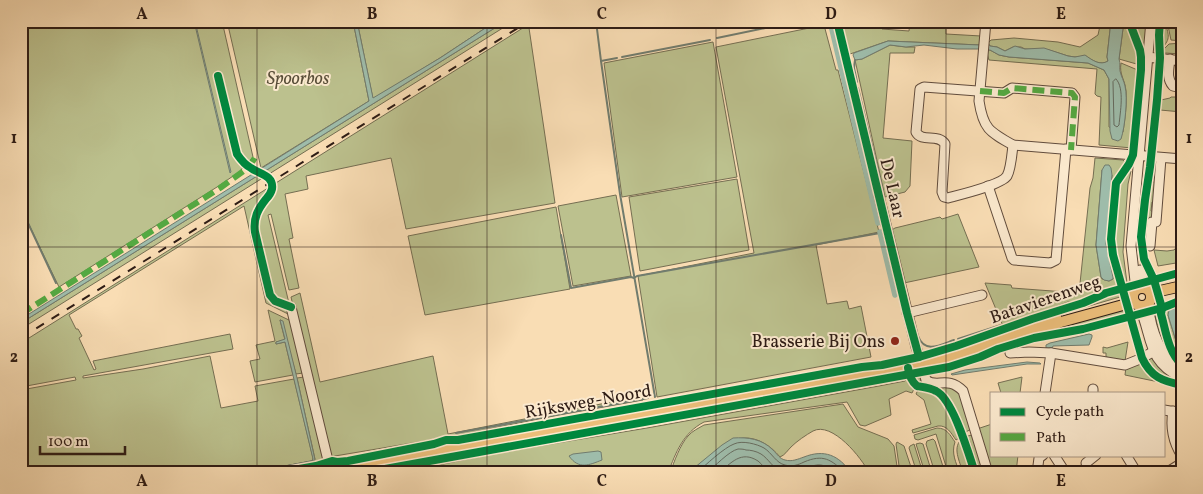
<svg xmlns="http://www.w3.org/2000/svg" width="1203" height="494" viewBox="0 0 1203 494" font-family="Vollkorn,serif">
	<style>
		.green { fill: #bcc18e; stroke: #756e52; fill-rule: evenodd }
		.water { fill: #9ebcaa; stroke: #717c6e }
		.lines { fill: none; stroke-linecap: round; stroke-linejoin: round }
		.shore { stroke: #666c60; stroke-width: 1 }
		.stream { stroke: #717c6e; stroke-width: 2 }
		.canal { stroke: #9ebcaa; stroke-width: 5.5 }
		.minor-casing { stroke: #614c3d; stroke-width: 11 }
		.major-casing { stroke: #2e1c15; stroke-width: 12 }
		.minor { stroke: #fbe9ce; stroke-width: 9 }
		.major { stroke: #ecbe7a; stroke-width: 10 }
		.rail { stroke: #2e1c15; stroke-width: 2; stroke-dasharray: 9 9; stroke-linecap: butt }
		.quiet { stroke: #54a942; stroke-width: 6; stroke-dasharray: 12 6; stroke-linecap: butt }
		.cycleway-casing { stroke: #fbe9ce; stroke-width: 11 }
		.cycleway { stroke: #00873e; stroke-width: 8 }
		.grid { fill: none; stroke: #2e1c15; stroke-width: 1; stroke-opacity: 0.55 }
		.poi-dot { fill: #8f2418; stroke: #fbe9ce; stroke-width: 2 }
		.labels { text-anchor: middle; stroke-width: 4; stroke-linejoin: round; paint-order: stroke }
		.park-label { font-size: 18px; font-style: italic; fill: #594e39; stroke: #fbe9ce }
		.street-label { font-size: 18px; fill: #2e1c15; stroke: #fbe9ce }
		.poi-label { font-size: 18px; fill: #2e1c15; stroke: #fbe9ce; text-anchor: end }
		.neatline { fill: none; stroke: #2e1c15; stroke-width: 2 }
		.grid-label { font-size: 16px; text-anchor: middle; font-weight: bold; fill: #2e1c15 }
	</style>
	<rect width="100%" height="100%" fill="#f9ddb4"/>
	<filter id="stains"><feTurbulence type="fractalNoise" baseFrequency=".004" numOctaves="4"/><feColorMatrix values="0 0 0 0 .2 0 0 0 0 .09 0 0 0 0 .02 0 0 0 .5 -.17"/></filter>
	<radialGradient id="worn" r=".72"><stop offset=".6" stop-color="#630" stop-opacity="0"/><stop offset="1" stop-color="#630" stop-opacity=".3"/></radialGradient>
	<g class="green">
		<polygon points="21,21 222,21 253,157 239,172 217,187 59,287 21,208"/>
		<polygon points="227,21 353,21 369,101 261,168"/>
		<polygon points="357,21 496,21 440,58 373,99"/>
		<polygon points="506,21 514,21 21,329 21,323"/>
		<polygon points="534,21 540,21 529,28 555,203 406,229 391,158 306,176 308,189 285,194 293,238 289,239 299,288 289,290 271,214 268,215 292,316 266,303 244,206 69,315 76,329 78,329 82,336 79,338 94,370 96,369 93,361 230,334 233,349 83,376 83,378 143,369 210,356 221,408 258,401 255,386 294,379 313,458 312,461 246,473 21,473 21,390 76,380 75,377 21,387 21,343"/>
		<polygon points="840,21 859,21 858,27 879,28 879,21 883,22 882,29 909,31 910,21 946,21 946,34 981,36 980,45 888,41 850,54 846,45"/>
		<path d="M1101,21H1111L1107,57L1108,61C1101,66 1093,61 1086,56L1075,57L1068,56L1049,50L1025,49L1021,47H1013L1005,51L997,47L990,46L988,43L991,40L1014,38L1058,42L1080,47L1098,35Z"/>
		<path d="M1124,21H1126C1130,34 1142,52 1140,65L1119,59Z"/>
		<polygon points="1130,21 1149,21 1146,55 1142,55 1131,27"/>
		<path d="M1161,21H1165C1168,35 1172,38 1161,49Z"/>
		<polygon points="1167,21 1182,21 1182,41 1171,40"/>
		<polygon points="824,25 836,70 838,70 879,232 816,245 827,304 847,301 849,309 861,306 871,357 657,397 638,276 754,253 716,47"/>
		<polygon points="713,42 737,177 622,197 604,63"/>
		<polygon points="1182,43 1182,54 1165,53 1165,56 1163,56 1163,50 1169,44"/>
		<polygon points="890,45 906,47 915,47 914,53 890,53 883,138 912,141 910,186 905,192 885,197 855,60 862,59"/>
		<path d="M987,50H990L999,55L1009,57L1088,63L1104,70L1109,79V127L1123,132C1125,118 1127,104 1126,91C1125,79 1119,75 1121,63L1140,71L1132,148L1099,145L1101,97L1097,96L1095,94L1097,69L989,60L987,53Z"/>
		<polygon points="1171,97 1182,97 1182,112 1160,110 1156,148 1154,148 1159,103 1161,100 1170,98"/>
		<path d="M1095,158L1123,160L1127,164L1115,179L1109,242L1111,256L1119,285C1116,287 1112,288 1108,290C1095,296 1083,301 1068,302L1003,326L985,283L1011,285L1012,288L1079,293L1090,188L1093,178ZM1102,170L1112,175L1106,244L1113,277V279L1109,281L1102,279L1101,277L1096,245Z"/>
		<path d="M1145,169H1148L1140,239C1141,253 1144,264 1151,277L1146,278L1143,266L1141,265C1135,237 1142,198 1145,169Z"/>
		<path d="M1151,169H1154L1153,182L1157,183L1155,202H1152L1151,211L1155,212L1154,218L1148,219L1145,222V225L1148,228V246L1144,245C1142,220 1147,194 1151,169Z"/>
		<polygon points="1128,170 1131,171 1128,184 1124,237 1123,252 1127,283 1123,284 1114,252 1112,240 1117,182 1123,173"/>
		<polygon points="737,179 749,250 640,271 629,197"/>
		<polygon points="616,195 631,276 573,286 558,206"/>
		<polygon points="556,207 570,289 425,315 408,236"/>
		<polygon points="958,214 979,267 904,283 890,231 895,228 940,217 942,219"/>
		<polygon points="1182,230 1182,262 1158,266 1154,250 1167,251 1174,250 1181,242"/>
		<polygon points="1120,289 1121,292 1119,293 1120,297 1037,321 1036,319 1081,305"/>
		<polygon points="300,293 320,382 433,356 448,434 647,395 643,400 559,415 448,437 329,457 291,297"/>
		<polygon points="1182,301 1182,317 1181,314 1168,315 1177,344 1182,352 1182,363 1173,351 1162,313 1164,308"/>
		<polygon points="1126,309 1128,316 1078,330 1041,335 1042,332"/>
		<polygon points="268,310 291,321 303,373 296,374 281,320 280,320 285,340 276,342 276,344 285,342 293,375 255,382 250,361 260,359 256,345 275,341"/>
		<polygon points="1160,314 1168,343 1163,345 1156,326 1157,325 1155,315"/>
		<polygon points="1128,342 1125,361 1106,357 1106,353 1103,353 1103,347 1107,348"/>
		<path d="M1152,357L1182,381V384C1166,381 1151,376 1145,360Z"/>
		<polygon points="1142,361 1149,372 1160,380 1159,382 1125,375 1126,367"/>
		<path d="M918,374L919,375L922,383L926,385L957,388L972,429L963,433C958,421 951,403 942,394C933,385 917,389 913,375Z"/>
		<path d="M304,377L325,461C304,470 274,473 251,473L314,461L315,459L297,378Z"/>
		<path d="M909,377L912,385L915,387L912,393L906,391L889,399L891,415L865,426L860,425L847,402L704,422C683,433 676,452 668,473H401L491,454L647,428L879,386L905,381Z"/>
		<polygon points="1022,377 1020,393 1001,393 998,383"/>
		<path d="M919,388C925,390 933,390 938,394C947,400 957,425 962,436L956,440C951,433 947,425 938,426L913,433L912,430L931,424L924,400L916,394Z"/>
		<path d="M843,404L858,427L888,439L894,446L898,473H869C862,458 832,421 813,431C806,435 797,441 791,447C787,451 785,455 780,457C771,446 758,437 743,438C737,438 725,448 719,451C709,457 698,463 691,473H670C674,462 680,445 688,436C692,431 699,428 704,425Z"/>
		<polygon points="992,424 992,455 1018,455 1016,473 990,473 977,429"/>
		<path d="M937,428C947,428 950,435 955,442C951,453 956,463 960,473H948L936,434L918,440L915,439L914,435Z"/>
		<polygon points="972,435 975,436 986,473 980,473 969,439 967,440 977,473 976,473 964,437"/>
		<path d="M963,438L973,473H963C960,461 951,447 963,438Z"/>
		<polygon points="933,439 935,441 945,473 935,473 926,444 927,441"/>
		<polygon points="897,442 904,446 913,473 900,473 896,444"/>
		<polygon points="920,443 923,444 932,473 925,473 916,444"/>
		<polygon points="914,444 923,473 917,473 909,448 910,446"/>
	</g>
	<g class="water">
		<polygon points="194,21 195,21 231,172 230,173"/>
		<polygon points="353,21 357,21 373,98 440,58 496,21 506,21 21,323 21,319 369,101"/>
		<path d="M1111,21H1124L1119,59C1121,64 1119,66 1120,71C1121,76 1124,81 1125,86C1128,98 1125,127 1121,139L1118,141L1112,139L1110,131L1109,79L1104,70L1088,63L1009,57L999,55L990,50H987L988,43L990,46L997,47L1005,51L1015,46L1025,49L1044,48L1068,56L1075,57L1085,55C1092,60 1100,66 1108,61L1107,57Z"/>
		<polygon points="888,41 980,45 980,49 957,49 924,45 906,47 890,45 862,59 855,60 853,55 854,53"/>
		<polygon points="1105,165 1109,165 1111,168 1112,175 1106,244 1113,277 1113,279 1109,281 1104,280 1101,277 1096,245 1102,170"/>
		<polygon points="1176,308 1179,310 1182,317 1182,352 1177,344 1168,315 1169,310"/>
		<polygon points="280,320 283,321 297,378 315,460 251,473 246,473 312,461 313,459 285,342 276,344 276,342 285,339"/>
		<polygon points="1089,334 1092,335 1092,337 1089,345 1053,346 1052,348 1046,348 1046,345 1050,343"/>
		<polygon points="1027,362 1040,363 1041,364 1027,364 952,375 951,374 965,370"/>
		<path d="M733,438C748,437 762,439 773,450C777,454 780,459 785,460C792,462 798,459 804,457C824,449 839,455 851,473H691L694,468L722,445Z"/>
		<path d="M598,451L601,452L602,460C589,465 579,470 569,456L573,454Z"/>
	</g>
	<g class="lines">
		<g class="shore">
			<path d="M1116,79C1125,88 1120,113 1119,125L1117,127L1114,125L1113,82Z"/>
			<path d="M697,473C704,466 725,447 734,444C742,440 757,444 764,448C772,453 776,463 785,465C792,467 798,465 804,462C823,454 831,459 845,473"/>
			<path d="M707,473C714,467 729,451 738,449C740,449 744,449 746,450C750,450 756,451 761,454C769,459 772,468 782,471C805,479 813,452 836,473"/>
			<path d="M719,473C731,463 741,450 758,461C762,464 765,469 769,473"/>
		</g>
		<g class="stream">
			<polyline points="596,21 601,61"/>
			<polyline points="717,38 799,21"/>
			<polyline points="622,57 710,40"/>
			<polyline points="617,58 601,61 620,194 655,397"/>
			<polyline points="855,60 854,68 857,82"/>
			<polyline points="858,88 883,191"/>
			<polyline points="886,206 891,227"/>
			<polyline points="21,208 56,283"/>
			<polyline points="561,235 571,288 631,277 634,278 637,276 880,233"/>
			<path d="M918,336C925,354 940,345 954,340"/>
			<polyline points="958,339 1001,325"/>
			<polyline points="456,433 648,398"/>
		</g>
		<g class="canal">
			<polyline points="830,21 878,223"/>
			<polyline points="880,232 895,295"/>
		</g>
		<g class="minor-casing">
			<g id="minor">
				<path d="M986,21L979,101C983,128 989,132 1013,145L1182,159"/>
				<polyline points="1056,21 1059,23 1062,21"/>
				<polyline points="1147,57 1182,61"/>
				<path d="M1170,59C1169,69 1166,78 1173,86L1182,88"/>
				<path d="M1013,145C1012,153 1011,169 1007,176C1001,185 959,195 948,198L944,197L942,192L945,144C938,133 922,143 916,132L920,89L924,87L1004,93L1012,88L1072,93L1075,97L1071,150"/>
				<polyline points="988,186 1012,258 1014,260 1050,263 1056,260 1066,149"/>
				<path d="M879,196L916,347L921,361L926,380C937,389 947,375 963,391L988,473"/>
				<polyline points="1150,246 1152,222 1156,222 1161,158"/>
				<polyline points="1140,270 1145,288"/>
				<polyline points="1136,290 1131,246 1151,21"/>
				<path d="M1148,305C1151,329 1160,358 1182,371"/>
				<path d="M1139,306C1153,337 1146,361 1182,378"/>
				<polyline points="291,307 331,473"/>
				<polyline points="907,313 982,295"/>
				<polyline points="1010,353 1029,352 1051,353 1125,365 1140,359 1160,348"/>
				<polyline points="1045,393 1051,353"/>
				<polyline points="1093,393 1093,389"/>
				<polyline points="1164,410 1182,413"/>
				<path d="M1173,411C1170,428 1173,442 1182,456"/>
				<polyline points="1054,455 1063,469 1064,473"/>
				<polyline points="1126,455 1137,473"/>
				<polyline points="1086,463 1096,455"/>
				<polyline points="1037,473 1039,458 1043,455"/>
				<polyline points="1166,473 1182,463"/>
			</g>
		</g>
		<g class="major-casing">
			<g id="major">
				<circle cx="1142" cy="297" r="9"/>
				<polyline points="1151,293 1182,286"/>
				<polyline points="917,361 992,339 1056,317"/>
				<path d="M307,473C325,468 346,463 364,464L844,378L883,372H893L943,362L1037,332L1061,322L1134,302"/>
			</g>
		</g>
		<use href="#minor" class="minor"/>
		<use href="#major" class="major"/>
		<polyline class="rail" points="21,338 529,21"/>
		<g class="quiet">
			<polyline points="980,91 1004,93 1012,88 1072,93 1075,97 1071,150"/>
			<polyline points="21,314 220,188 249,167 256,156"/>
		</g>
		<g class="cycleway-casing">
			<g id="cycleway">
				<polyline points="837,21 907,313 919,357"/>
				<path d="M1129,21L1140,50L1141,57V70L1133,155L1129,164L1116,183L1111,239L1113,255L1142,358C1151,377 1162,381 1182,385"/>
				<path d="M1160,21L1159,35L1160,58L1157,100L1150,167L1145,200L1141,237L1144,259L1154,280L1162,308L1161,314C1166,331 1168,352 1182,365"/>
				<path d="M218,76L237,154C241,160 245,165 251,168C259,174 274,175 272,189C271,193 269,196 266,199C258,209 253,218 255,232L270,295L275,301L291,307"/>
				<path d="M908,368C909,375 911,381 917,386C923,387 931,388 936,391C953,399 969,455 975,473"/>
				<polyline points="277,473 316,466 332,461 337,462 348,461 434,444 446,440 458,440 862,367 882,365 919,357 956,346 1032,319 1083,303 1106,293 1182,272"/>
				<polyline points="363,473 949,367 980,357 998,349 1034,338 1083,329 1162,308 1182,300"/>
			</g>
		</g>
		<use href="#cycleway" class="cycleway"/>
	</g>
	<path class="grid" d="M257,21V473M487,21V473M716,21V473M946,21V473M21,247H1182"/>
	<circle class="poi-dot" cx="895" cy="341" r="5"/>
	<g class="labels">
		<g class="park-label">
			<text x="298" y="84">Spoorbos</text>
		</g>
		<g class="street-label">
			<text transform="translate(893 188) rotate(77)" y="6">De Laar</text>
			<text transform="translate(1045 299) rotate(-19)" y="6">Batavierenweg</text>
			<text transform="translate(588 401) rotate(-10)" y="6">Rijksweg-Noord</text>
		</g>
		<g class="poi-label">
			<text x="885" y="347">Brasserie Bij Ons</text>
		</g>
	</g>
	<rect width="1203" height="494" fill="none" stroke="#f9ddb4" stroke-width="55"/>
	<rect x="990" y="392" width="175" height="65" fill="#fbe9ce" stroke="#a99784"/>
	<rect x="1000" y="408" width="25" height="8" fill="#00873e" stroke="#a99784"/>
	<text x="1036" y="416" font-size="15" fill="#2e1c15">Cycle path</text>
	<rect x="1000" y="433" width="25" height="8" fill="#54a942" stroke="#a99784"/>
	<text x="1036" y="442" font-size="15" fill="#2e1c15">Path</text>
	<path d="M40 446v8h85v-8" fill="none" stroke="#2e1c15" stroke-width="2.5"/>
	<text x="48" y="446" font-size="15" fill="#2e1c15" stroke="#fbe9ce" stroke-width="4" paint-order="stroke">100 m</text>
	<rect x="28" y="28" width="1148" height="438" class="neatline"/>
	<g class="grid-label">
		<text x="142" y="19">A</text>
		<text x="372" y="19">B</text>
		<text x="602" y="19">C</text>
		<text x="831" y="19">D</text>
		<text x="1061" y="19">E</text>
		<text x="14" y="143">1</text>
		<text x="1189" y="143">1</text>
		<text x="14" y="362">2</text>
		<text x="1189" y="362">2</text>
		<text x="142" y="486">A</text>
		<text x="372" y="486">B</text>
		<text x="602" y="486">C</text>
		<text x="831" y="486">D</text>
		<text x="1061" y="486">E</text>
	</g>
	<rect width="100%" height="100%" filter="url(#stains)"/>
	<rect width="100%" height="100%" fill="url(#worn)"/>
</svg>
